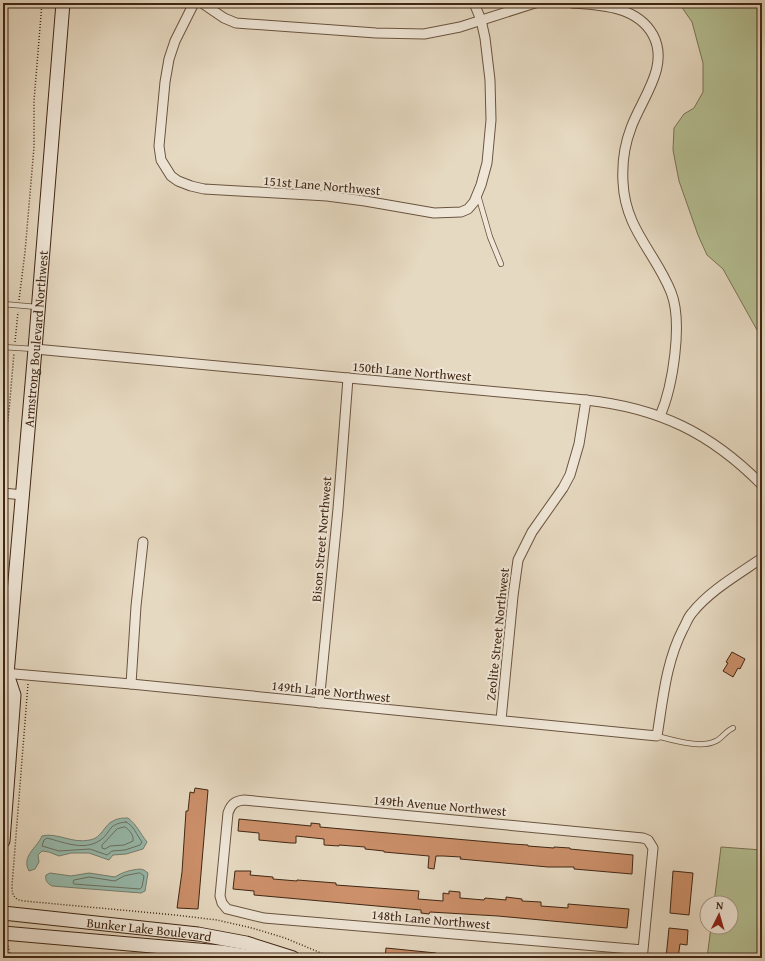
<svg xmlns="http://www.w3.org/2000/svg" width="765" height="961" viewBox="0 0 765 961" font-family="'Gentium Book Plus',serif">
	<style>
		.green { fill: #b4bf93; stroke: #7a7354 }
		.water { fill: #97bbae; stroke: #758070 }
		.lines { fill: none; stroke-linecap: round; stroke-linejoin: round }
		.shore { stroke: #6c7161; stroke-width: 1 }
		.building { fill: #cc906a; stroke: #412714 }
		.service-casing { stroke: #6a543f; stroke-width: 6 }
		.minor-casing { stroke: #6a543f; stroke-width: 11 }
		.secondary-casing { stroke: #412714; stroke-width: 15 }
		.path { stroke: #412714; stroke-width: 1.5; stroke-dasharray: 1 2; stroke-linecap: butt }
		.service { stroke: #efe6d7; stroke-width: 4.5 }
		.minor { stroke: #efe6d7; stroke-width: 9 }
		.secondary { stroke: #efe6d7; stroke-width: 13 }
		.labels { text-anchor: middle; stroke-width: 4; stroke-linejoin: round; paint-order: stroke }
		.street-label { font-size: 13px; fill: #412714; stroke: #efe6d7 }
	</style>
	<rect width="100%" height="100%" fill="#e6d9c1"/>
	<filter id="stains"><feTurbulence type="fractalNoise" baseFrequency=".005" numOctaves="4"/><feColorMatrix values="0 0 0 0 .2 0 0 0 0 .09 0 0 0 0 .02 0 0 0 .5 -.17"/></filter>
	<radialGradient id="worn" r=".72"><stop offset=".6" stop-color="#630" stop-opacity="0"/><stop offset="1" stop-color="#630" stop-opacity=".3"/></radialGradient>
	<g class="green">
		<polygon points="679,3 762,3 762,332 757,330 723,269 707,255 698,235 679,181 673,150 674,128 684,114 694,108 703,92 703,63 692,22"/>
		<polygon points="721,847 762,850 762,958 707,958 711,927 731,927 731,903 714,903"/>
	</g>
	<g class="water">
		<path d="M128,818C137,825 140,833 147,842L143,849L126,854L113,855L109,860L89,853H71L59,856L49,852L42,851L38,855L39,862L35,869L29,871C21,856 37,848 42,836C57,832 72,844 90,840C102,838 104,825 113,821C118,818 123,818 128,818Z"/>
		<path d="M140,869L144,870L148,873L145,891L141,893L52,886C47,883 45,881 46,875L50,873L71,876L89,873L115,877C123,872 130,870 140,869Z"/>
	</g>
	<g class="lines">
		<g class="shore">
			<path d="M126,822C134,826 136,834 142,842L140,845L125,850L112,851L107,855L90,849L59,851L42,846L44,840L47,838C63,842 83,851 99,841C112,833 106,824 126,822Z"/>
			<path d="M125,827C130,830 134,836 133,841L124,845L110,846L105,849L102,848V845L117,829Z"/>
			<polygon points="140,873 144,876 142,887 140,889 74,884 73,882 74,880 89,877 115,881 124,876"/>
		</g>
	</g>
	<g class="building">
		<polygon points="732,652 745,659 740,669 738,668 733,677 723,671 728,663 726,662"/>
		<polygon points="195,788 208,790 198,909 177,908 182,872 186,811 188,811 190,792 194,793"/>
		<polygon points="239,819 311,826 311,823 320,824 320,827 512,844 528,845 528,846 554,848 554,847 570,848 570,849 633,855 632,874 574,869 574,867 548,867 460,859 461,857 443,856 436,856 434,869 428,868 429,856 384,852 384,851 365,849 365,847 339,845 339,846 324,845 324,839 296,836 296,843 291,843 259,840 259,833 238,831"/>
		<polygon points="235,871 251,871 250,875 273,877 273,879 297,881 297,880 336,883 336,885 419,891 418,899 443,901 443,893 449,894 449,891 460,892 460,898 484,900 485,898 506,900 506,897 522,899 522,901 541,902 541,906 568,908 568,904 629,909 627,928 498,916 430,912 429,914 421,913 421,910 399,908 254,895 254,891 233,889"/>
		<polygon points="673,871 693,873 689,915 670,913"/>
		<polygon points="669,928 688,930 687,945 680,944 678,958 666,958"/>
		<polygon points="386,948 436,953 436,958 385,958"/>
	</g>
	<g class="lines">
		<g class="service-casing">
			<g id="service">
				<polyline points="478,195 490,237 501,264"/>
				<polyline points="3,304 37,307"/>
				<polyline points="3,347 34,349"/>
				<path d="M657,736C673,740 700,749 716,741C722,738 726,731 733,728"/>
			</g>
		</g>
		<g class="minor-casing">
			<g id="minor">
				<polyline points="194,3 175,41 169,59 165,82 159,146 161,160 171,176 178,181 191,186 204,189 327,196 365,201 434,213 461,212 468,209 474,202 481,185 487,163 491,120 490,80 485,38 481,20 474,3"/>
				<polyline points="202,3 224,18 236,23 376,33 424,34 460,27 535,3"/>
				<path d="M572,3C600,5 637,6 653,35C670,67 641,99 631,128C624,146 622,164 623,182C625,229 655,252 671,292C683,322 673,386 660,416"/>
				<path d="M35,349L586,400C659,408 711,433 762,485"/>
				<polyline points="3,493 23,495"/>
				<path d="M3,673L131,684L657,736C663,699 666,662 683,629C686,624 688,617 692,613C709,591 739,574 762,558"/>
				<polyline points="131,684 136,606 143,542"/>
				<polyline points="319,703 338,509 348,378"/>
				<polyline points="501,720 513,596 518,560 532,532 563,488 570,475 579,444 586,400"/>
				<path d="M642,958L643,950L653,848L648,840L643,838L244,800C235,801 231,804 228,813L220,896L222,903L227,909L264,918L643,950"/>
			</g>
		</g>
		<g class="secondary-casing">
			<g id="secondary">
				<path id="s1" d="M3,841L14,695L7,674L35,349L63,3"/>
				<path id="s2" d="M3,913L198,934L246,943L293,958"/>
				<polyline points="3,933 221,952 258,958"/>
			</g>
		</g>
		<g class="path">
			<polyline points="19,300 25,252 34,147 34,101 42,3"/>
			<polyline points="15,342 18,312"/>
			<polyline points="3,457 9,411 14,353"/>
			<path d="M28,684L12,886C12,896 15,900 24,901L175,915L217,920L252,928L285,938L333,958"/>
			<polyline points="8,946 11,958"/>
		</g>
		<use href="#service" class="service"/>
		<use href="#minor" class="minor"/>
		<use href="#secondary" class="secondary"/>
	</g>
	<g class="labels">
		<g class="street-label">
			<text transform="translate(322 185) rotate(5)" y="5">151st Lane Northwest</text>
			<text dy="5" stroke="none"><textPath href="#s1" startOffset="505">Armstrong Boulevard Northwest</textPath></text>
			<text transform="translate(412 371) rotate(5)" y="5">150th Lane Northwest</text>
			<text transform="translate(321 539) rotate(-85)" y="5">Bison Street Northwest</text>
			<text transform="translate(497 634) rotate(-84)" y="5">Zeolite Street Northwest</text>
			<text transform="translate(331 691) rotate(6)" y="5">149th Lane Northwest</text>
			<text transform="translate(440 805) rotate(5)" y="5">149th Avenue Northwest</text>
			<text transform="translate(431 919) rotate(5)" y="5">148th Lane Northwest</text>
			<text dy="5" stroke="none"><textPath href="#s2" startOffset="147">Bunker Lake Boulevard</textPath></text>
		</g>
	</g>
	<rect width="765" height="961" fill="none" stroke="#e6d9c1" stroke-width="16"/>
	<rect x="4" y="4" width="757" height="953" fill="none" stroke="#412714" stroke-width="2"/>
	<rect x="8" y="8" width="749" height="945" fill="none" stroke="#412714"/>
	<g transform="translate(719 915) rotate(5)"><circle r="19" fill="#efe6d7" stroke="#a99a89"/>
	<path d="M0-3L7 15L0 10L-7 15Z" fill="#8f2418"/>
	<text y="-6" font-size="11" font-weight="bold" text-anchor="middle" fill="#412714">N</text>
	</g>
	<rect width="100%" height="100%" filter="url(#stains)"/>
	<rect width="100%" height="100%" fill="url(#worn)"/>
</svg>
